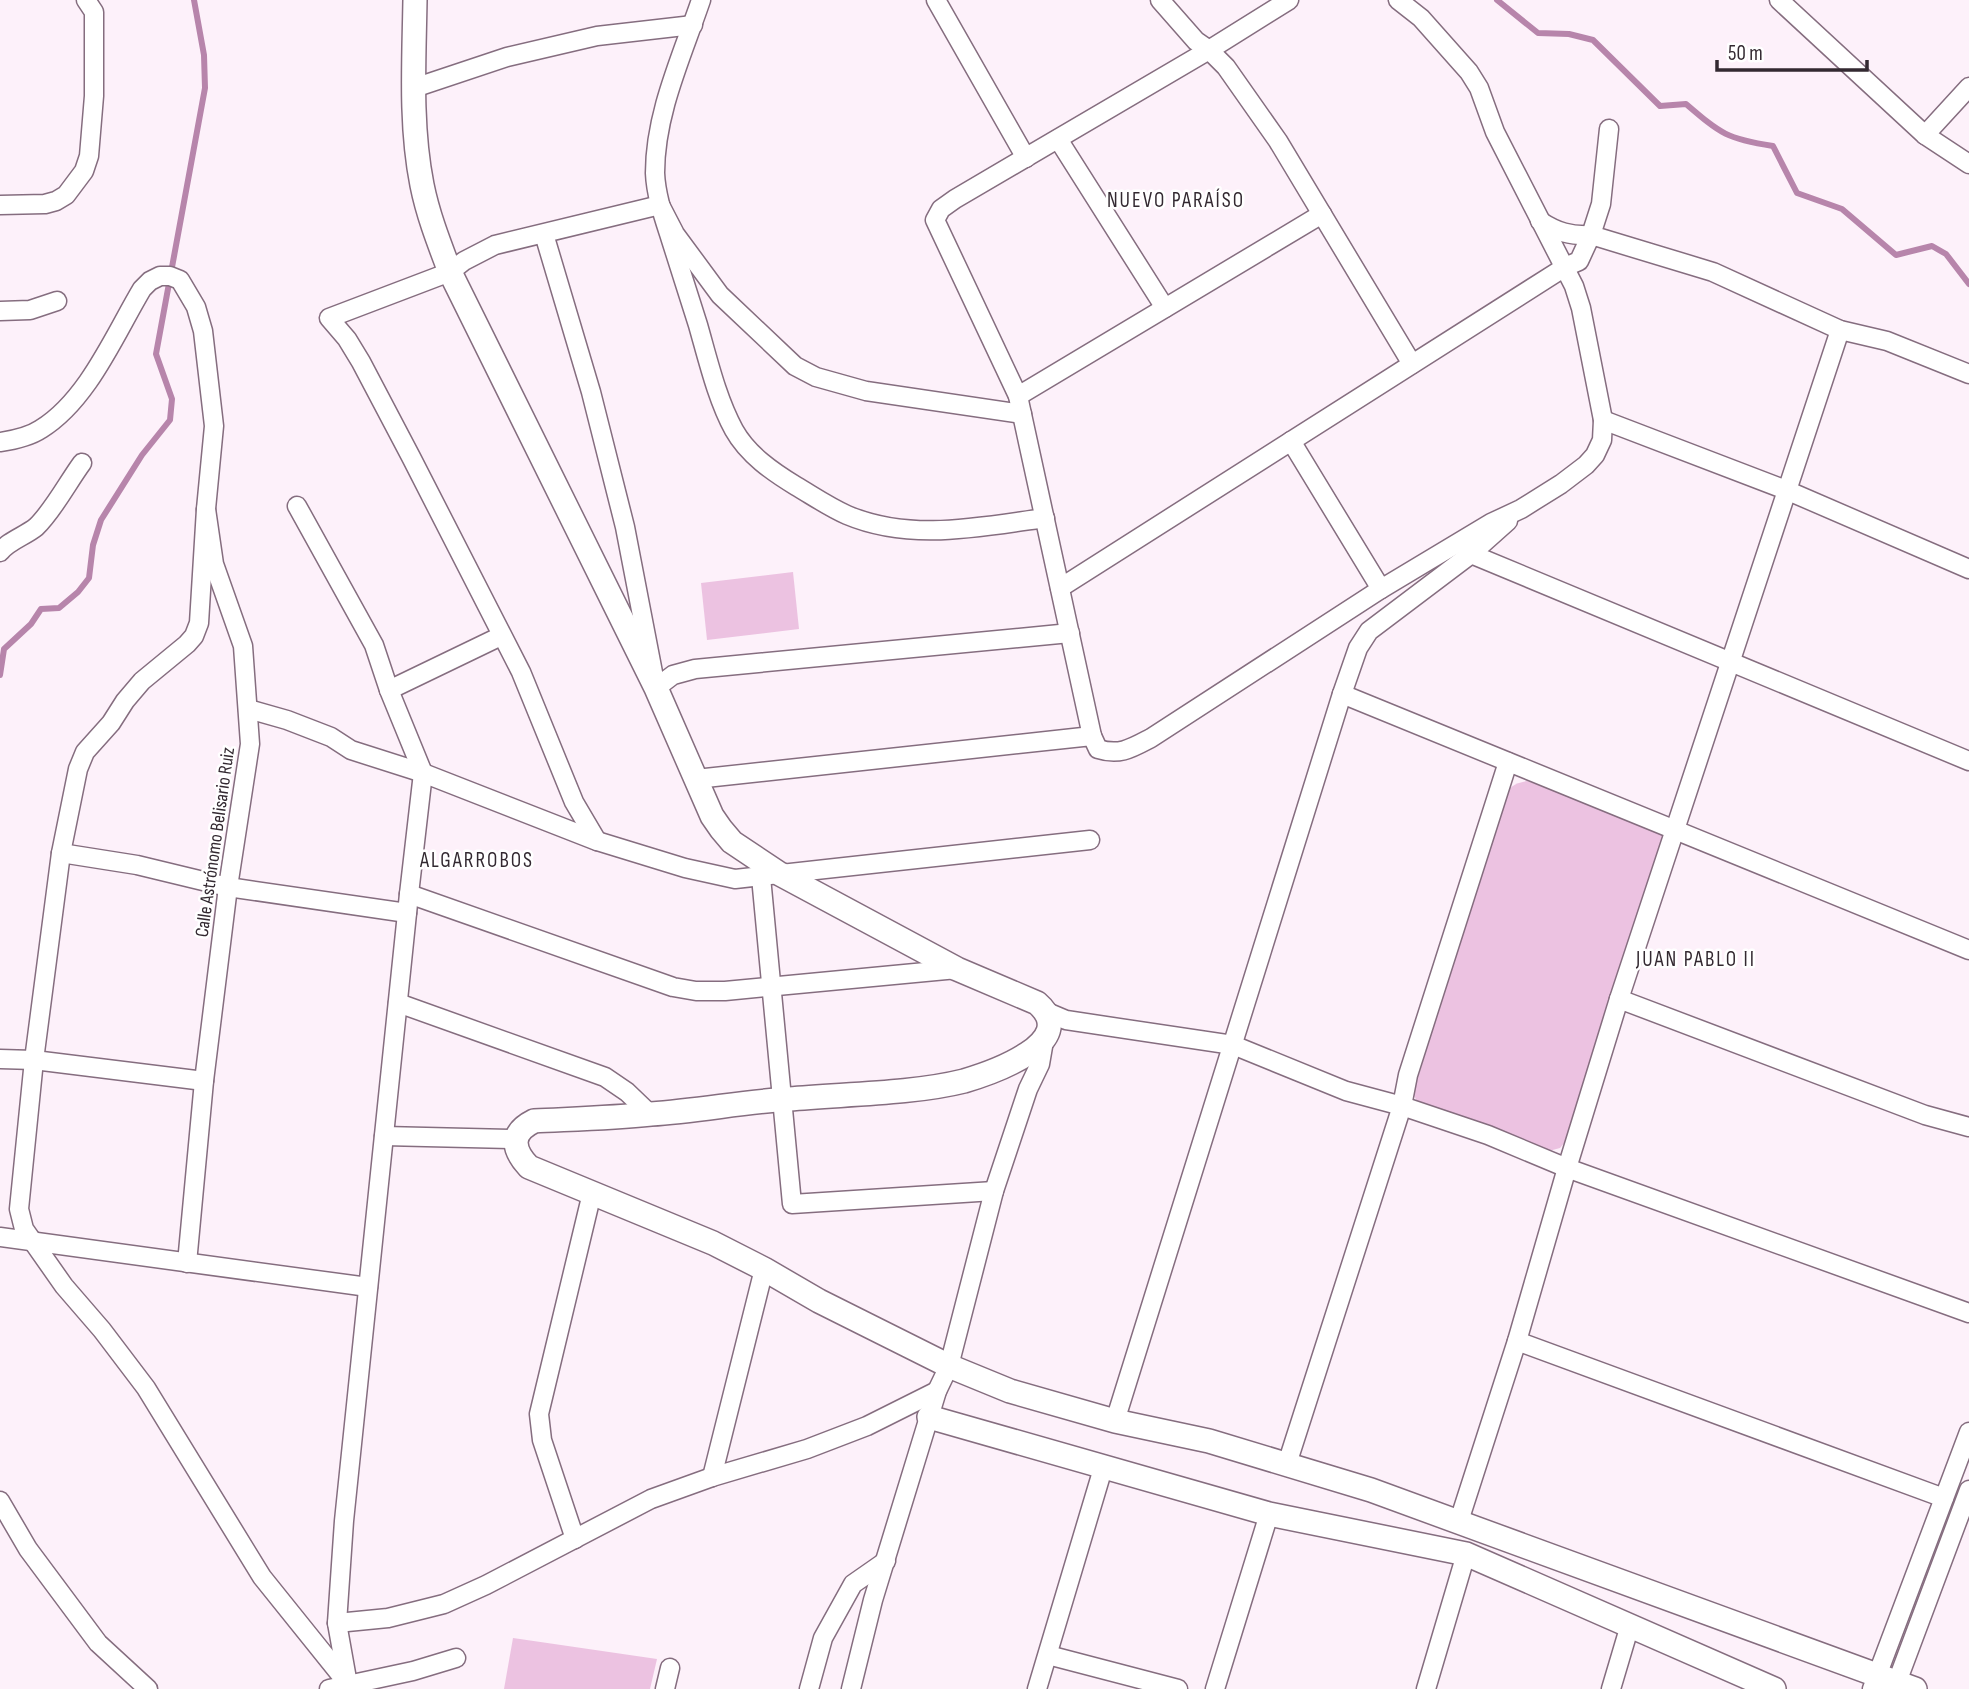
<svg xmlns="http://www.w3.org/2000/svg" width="1969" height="1689" viewBox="0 0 1969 1689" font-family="'Sofia Sans Condensed',sans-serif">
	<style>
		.green { fill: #ecc2e1 }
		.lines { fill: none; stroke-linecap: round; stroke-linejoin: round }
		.stream { stroke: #b785ab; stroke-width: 6 }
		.minor-casing { stroke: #856d7f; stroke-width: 21 }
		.tertiary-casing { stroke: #856d7f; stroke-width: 26 }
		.minor { stroke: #fff; stroke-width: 18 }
		.tertiary { stroke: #fff; stroke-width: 23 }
		.labels { text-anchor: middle; stroke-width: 5; stroke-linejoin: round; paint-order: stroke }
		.street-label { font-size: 19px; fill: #332931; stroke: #fff }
		.neighbourhood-label { font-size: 21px; letter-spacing: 2px; fill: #332931; stroke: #fff }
	</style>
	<rect width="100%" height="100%" fill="#fdf1fa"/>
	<g class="green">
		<polygon points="793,572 799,629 707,640 701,583"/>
		<path d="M1527,781L1653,825L1664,836L1663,849L1566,1141L1560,1148L1545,1152L1418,1103L1413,1094L1503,799C1509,787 1514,783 1527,781Z"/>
		<polygon points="513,1638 657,1659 650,1689 504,1689"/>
	</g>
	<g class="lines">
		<g class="stream">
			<path d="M1497,0L1538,33L1569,34L1593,40L1660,106L1686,104C1721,134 1727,139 1773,146L1797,193L1842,209L1896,255L1932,246L1946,254L1969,284"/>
			<polyline points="0,675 4,649 31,624 41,609 59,608 78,592 89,578 93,545 101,520 142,455 170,420 172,399 156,354 205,88 204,55 194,0"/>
		</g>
		<g class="minor-casing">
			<g id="minor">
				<path d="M701,0C682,56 655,113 655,173C656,196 664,218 671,240C680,268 689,297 698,325C708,360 717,399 734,430C748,455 773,472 796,486C813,496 829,507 847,515C911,542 979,527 1045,518"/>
				<polyline points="936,0 1026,158"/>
				<polyline points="1160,0 1196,41 1209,50 1226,67 1278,141 1412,364"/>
				<polyline points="1779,0 1925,135 1969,164"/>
				<polyline points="414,88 507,57 597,36 693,25"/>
				<polyline points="1925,135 1969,87"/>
				<polyline points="1058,139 1165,308"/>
				<polyline points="0,205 45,204 56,201 66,195 84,171 89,156 94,96 94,12 86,0"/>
				<path d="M1540,221C1557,232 1570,236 1591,235L1713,272L1840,330L1887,341L1969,374"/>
				<polyline points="544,234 591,392 625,527 656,688 673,675 695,669 1070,633"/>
				<polyline points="0,311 30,310 57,301"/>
				<polyline points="1018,396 1322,214"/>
				<polyline points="1603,420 1786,490 1969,569"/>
				<polyline points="1291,441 1381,589"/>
				<path d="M0,442C14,440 29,437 41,429C88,400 115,334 142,289L150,281L160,276H170L180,280L196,307L203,331L214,426L206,509L214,564L243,646L250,744L228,887L204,1081L187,1263"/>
				<polyline points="297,506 374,645 389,690 423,773 409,894 344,1521 337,1623 347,1679"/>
				<polyline points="206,509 199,623 194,636 187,644 142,681 125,701 111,723 85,752 78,769 61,853 34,1060 19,1209 24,1229 64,1286 102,1330 146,1388 262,1577 348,1684"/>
				<path d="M0,552C8,541 25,536 36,527C53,511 68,482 82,463"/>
				<polyline points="1471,554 1969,761"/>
				<polyline points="1060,588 1565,267 1579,261 1591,235 1601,204 1609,129"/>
				<polyline points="389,690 501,636"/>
				<polyline points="1342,694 1969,950"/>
				<polyline points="248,709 287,720 331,737 351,750 423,773 597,841 685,868 735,879 1090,840"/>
				<polyline points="1092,736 1018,396 935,220 941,209 955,199 1209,50 1289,0"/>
				<path d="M696,779L1092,736L1098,749C1120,756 1132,748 1151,738L1381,589L1491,523L1521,509L1561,484L1586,465L1595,455L1602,440L1603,420L1581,308L1574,286L1495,132L1479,88L1469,72L1421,18L1398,0"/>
				<polyline points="597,841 574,802 521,672 411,457 361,362 347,339 329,318 450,272 464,261 495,245 660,205 675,234 720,295 795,366 816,377 866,391 1022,414"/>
				<polyline points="61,853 137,865 228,887 407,913"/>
				<polyline points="761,877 792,1204 994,1191"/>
				<polyline points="409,894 673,987 696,991 725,991 957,969"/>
				<polyline points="1619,999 1925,1115 1969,1127"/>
				<polyline points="398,1003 605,1077 627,1092 651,1115"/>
				<polyline points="1047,1012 1066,1020 1233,1045 1346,1091 1402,1106 1488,1135 1567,1168 1969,1313"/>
				<polyline points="0,1059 34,1060 204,1081"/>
				<polyline points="384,1136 515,1139"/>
				<polyline points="0,1237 368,1287"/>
				<polyline points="1517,1341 1944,1498"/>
				<polyline points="1115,1421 1342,694 1358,648 1369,631 1471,554 1508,521"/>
				<polyline points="1287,1464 1402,1106 1408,1075 1508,762"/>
				<polyline points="712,1477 764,1269"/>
				<polyline points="0,1501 28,1549 98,1643 148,1689"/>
				<polyline points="1459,1521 1517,1341 1567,1168 1619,999 1840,330"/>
				<polyline points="575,1539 542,1440 539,1414 592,1193"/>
				<polyline points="337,1623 388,1618 444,1604 486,1585 651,1499 712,1477 807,1449 867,1426 937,1391"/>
				<polyline points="1048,1655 1178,1689"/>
				<polyline points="329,1689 413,1671 456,1658"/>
				<polyline points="665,1689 670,1668"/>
				<polyline points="809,1689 823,1638 853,1584 886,1561"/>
				<polyline points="851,1689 873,1600 937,1391 949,1366 994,1191 1028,1089 1040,1064 1045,1035"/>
				<polyline points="1037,1689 1104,1465"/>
				<polyline points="1215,1689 1269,1514"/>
				<polyline points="1426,1689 1466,1554"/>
				<polyline points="1611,1689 1630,1625"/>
				<polyline points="1872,1689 1969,1432"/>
				<polyline points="1891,1689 1897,1682 1969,1490"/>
			</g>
		</g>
		<g class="tertiary-casing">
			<g id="tertiary">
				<path d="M415,0C414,61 410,125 422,185C428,215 439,243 450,272L656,688L712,816L721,829L732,842L780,874L957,969L1037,1003C1082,1042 991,1073 964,1081C912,1094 843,1094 789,1099C743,1102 697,1111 651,1114C612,1118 573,1119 534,1121C510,1133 512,1149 529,1167L713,1243L764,1269L819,1301L949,1366L1010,1391L1115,1421L1209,1441L1371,1490L1915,1689"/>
				<polyline points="929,1417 1269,1514 1466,1554 1774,1689"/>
			</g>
		</g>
		<use href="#minor" class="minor"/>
		<use href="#tertiary" class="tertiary"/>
	</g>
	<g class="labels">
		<g class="street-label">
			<text transform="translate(214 842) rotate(-82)" y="7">Calle Astrónomo Belisario Ruiz</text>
		</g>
		<g class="neighbourhood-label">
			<text x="1176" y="207">NUEVO PARAÍSO</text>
			<text x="477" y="867">ALGARROBOS</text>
			<text x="1696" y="966">JUAN PABLO II</text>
		</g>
	</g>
	<path d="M1717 60v10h150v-10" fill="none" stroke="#332931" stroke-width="3.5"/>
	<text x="1728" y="60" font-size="21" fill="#332931" stroke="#ffffff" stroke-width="5" paint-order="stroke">50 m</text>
</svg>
